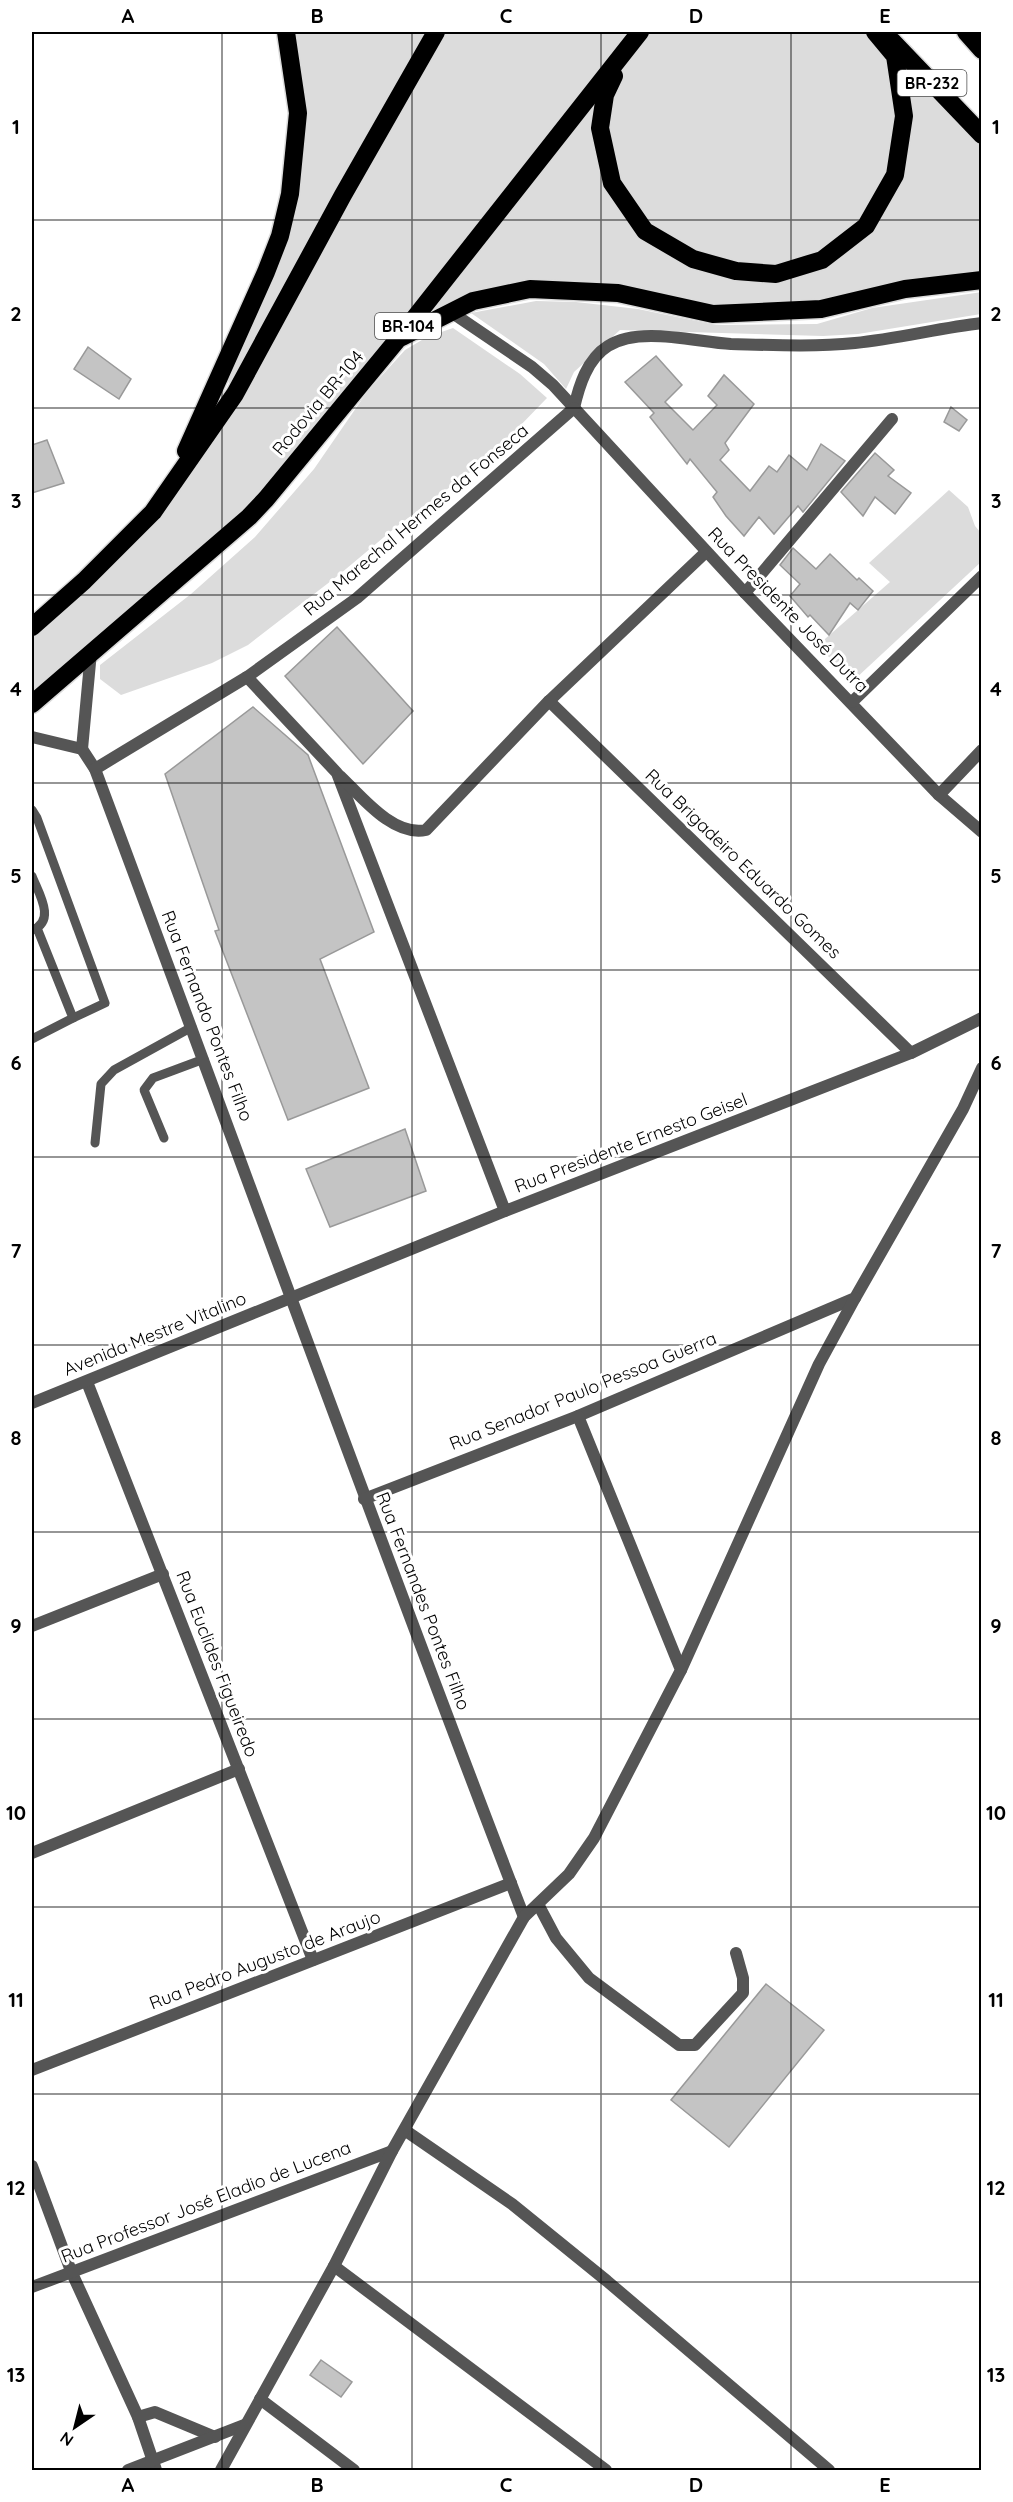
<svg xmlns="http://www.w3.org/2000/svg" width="1013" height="2502" viewBox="0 0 1013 2502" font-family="Quicksand,sans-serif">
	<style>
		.green { fill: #dcdcdc }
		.building { fill: #c4c4c4; stroke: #999; stroke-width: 1.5 }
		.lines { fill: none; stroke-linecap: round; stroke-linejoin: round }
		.highway-casing { stroke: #dbdbdb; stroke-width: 21 }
		.lane { stroke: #555; stroke-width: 9 }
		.street { stroke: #555; stroke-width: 12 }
		.highway { stroke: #000; stroke-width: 18 }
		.grid { fill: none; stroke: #000; stroke-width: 1.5; stroke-opacity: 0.55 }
		.labels { text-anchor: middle; stroke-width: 6; stroke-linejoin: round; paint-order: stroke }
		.shield { fill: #fff; stroke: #4c4c4c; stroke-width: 1.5 }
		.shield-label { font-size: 16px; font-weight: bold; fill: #000 }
		.street-label { font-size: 18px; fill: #000; stroke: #fff }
		.neatline { fill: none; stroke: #000; stroke-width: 2 }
		.grid-label { font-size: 20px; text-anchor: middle; font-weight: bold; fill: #000 }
	</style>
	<rect width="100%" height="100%" fill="#fff"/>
	<g class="green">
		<polygon points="286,32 875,32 895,56 981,144 981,280 821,309 713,314 530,289 400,338 249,516 32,705 32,627 112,554 233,390 222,371 266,272 298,113"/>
		<polygon points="982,292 981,314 858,334 823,336 620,330 574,372 566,389 544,364 471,313 536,301 576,302 638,309 716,325 817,324 872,308"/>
		<polygon points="453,328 520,374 547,398 488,459 396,527 340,574 248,645 212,663 121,695 100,679 100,665 191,594 255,537 314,469 367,392 405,350 427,337"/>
		<polygon points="949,490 968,507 975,526 981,533 981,562 854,680 817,646 890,582 869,563"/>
	</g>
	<g class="building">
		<polygon points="88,347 131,379 119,399 74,369"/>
		<polygon points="656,356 682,385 665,402 693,430 717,405 708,396 724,375 754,404 725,443 729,450 720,460 750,491 769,466 777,472 789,455 807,470 821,444 845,461 803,512 798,506 774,534 759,517 744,536 726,516 713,497 717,492 690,459 687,464 650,417 654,413 625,382"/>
		<polygon points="951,407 967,420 959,431 944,422"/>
		<polygon points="47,440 64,483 32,493 32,445"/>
		<polygon points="875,453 894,470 888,476 911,493 895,514 875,497 863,516 841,492"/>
		<polygon points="793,548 816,569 830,554 857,580 859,578 873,591 858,610 850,603 829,635 810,615 808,617 790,596 800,584 780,565"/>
		<polygon points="337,627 413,711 363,764 285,676"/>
		<polygon points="253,707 308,755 374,932 320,959 369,1088 288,1120 215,931 219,930 165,774"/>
		<polygon points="405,1129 426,1191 330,1227 306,1169"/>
		<polygon points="766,1984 824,2030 729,2147 671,2100"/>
		<polygon points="321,2360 352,2382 341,2397 310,2375"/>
	</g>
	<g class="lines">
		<g class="highway-casing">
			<g id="highway">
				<polyline points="966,32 982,50"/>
				<polyline points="892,41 982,135"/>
				<polyline points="614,76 605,95 600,128 612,183 645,231 693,259 736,271 776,274 822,260 866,226 895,175 904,116 895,56 875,32"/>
				<polyline points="402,337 473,301 530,289 618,293 713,314 821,309 905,289 982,280"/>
				<polyline points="186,451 266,272 280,236 290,194 298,113 286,32"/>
				<polyline points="32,627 84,581 153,512 235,394 343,195 436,32"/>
				<polyline points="32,704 249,517 266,499 398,339 640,32"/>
			</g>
		</g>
		<g class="lane">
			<polyline points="32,810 37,818 105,1003 73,1018"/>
			<path d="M32,876C38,892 57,921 32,930"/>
			<polyline points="32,1039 73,1018 37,928"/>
			<polyline points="164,1138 144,1090 153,1078 204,1059"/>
			<polyline points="95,1143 101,1084 114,1070 192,1027"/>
		</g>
		<g class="street">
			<polyline points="451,312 532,367 553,385 745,593 939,795 982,832"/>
			<path d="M574,408C579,386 587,359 608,346C640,326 695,342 731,344C771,345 814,347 855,343C897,339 939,328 982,323"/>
			<polyline points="745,593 892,419"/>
			<polyline points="247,677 337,773 505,1211"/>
			<polyline points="549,701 911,1053"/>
			<polyline points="852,702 982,576"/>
			<polyline points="32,737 82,749"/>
			<path d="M82,749L95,769C238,1152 377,1536 524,1917"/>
			<polyline points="82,749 91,652"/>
			<polyline points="95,769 247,677 357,598 574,408"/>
			<path d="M340,776C361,796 393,837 426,830L549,701L706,552"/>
			<polyline points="939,795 982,750"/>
			<polyline points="87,1382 313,1960"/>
			<polyline points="32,1403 505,1211 911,1053 982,1018"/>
			<polyline points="364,1499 578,1416 855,1298 963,1109 982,1068"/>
			<polyline points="32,1626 163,1574"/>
			<polyline points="681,1670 819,1364 855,1298"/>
			<polyline points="32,1853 239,1769"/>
			<polyline points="538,1904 556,1938 589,1978 679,2045 695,2045 743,1993 743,1978 736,1953"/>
			<polyline points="32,2070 511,1883"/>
			<polyline points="406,2131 512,2204 607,2281 829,2470"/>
			<polyline points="32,2166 71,2271 138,2417 156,2470"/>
			<polyline points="334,2266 606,2470"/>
			<polyline points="32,2287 392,2151"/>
			<polyline points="260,2399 354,2470"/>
			<polyline points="138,2417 155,2412 215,2437"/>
			<polyline points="128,2470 244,2425"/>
			<polyline points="221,2470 334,2266 392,2151 524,1917 569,1874 594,1838 681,1670 578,1416"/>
		</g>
		<use href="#highway" class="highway"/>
	</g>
	<path class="grid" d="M222,32V2470M412,32V2470M601,32V2470M791,32V2470M32,220H982M32,408H982M32,595H982M32,783H982M32,970H982M32,1157H982M32,1345H982M32,1532H982M32,1719H982M32,1907H982M32,2094H982M32,2282H982"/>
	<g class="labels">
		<g class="shield">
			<rect x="897.5" y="70" width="69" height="26" rx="4.5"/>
			<rect x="375" y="313" width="66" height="26" rx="4.5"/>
		</g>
		<g class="shield-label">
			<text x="932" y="89">BR-232</text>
			<text x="408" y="332">BR-104</text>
		</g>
		<g class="street-label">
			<text transform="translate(318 403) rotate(-50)" y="6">Rodovia BR-104</text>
			<text transform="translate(416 520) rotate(-40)" y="6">Rua Marechal Hermes da Fonseca</text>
			<text transform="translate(788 610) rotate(46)" y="6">Rua Presidente José Dutra</text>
			<text transform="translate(743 864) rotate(44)" y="6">Rua Brigadeiro Eduardo Gomes</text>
			<text transform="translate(207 1016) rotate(69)" y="6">Rua Fernando Pontes Filho</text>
			<text transform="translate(631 1143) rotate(-21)" y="6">Rua Presidente Ernesto Geisel</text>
			<text transform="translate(155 1334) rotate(-22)" y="6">Avenida Mestre Vitalino</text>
			<text transform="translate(583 1391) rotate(-22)" y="6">Rua Senador Paulo Pessoa Guerra</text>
			<text transform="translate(423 1601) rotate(69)" y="6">Rua Fernandes Pontes Filho</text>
			<text transform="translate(217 1664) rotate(69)" y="6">Rua Euclides Figueiredo</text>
			<text transform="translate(265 1960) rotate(-21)" y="6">Rua Pedro Augusto de Araujo</text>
			<text transform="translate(206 2202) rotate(-21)" y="6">Rua Professor José Eladio de Lucena</text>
		</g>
	</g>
	<rect width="1013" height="2502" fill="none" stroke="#ffffff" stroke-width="66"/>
	<g transform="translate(75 2427) rotate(215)" stroke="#ffffff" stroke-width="4.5" paint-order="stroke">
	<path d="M0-4.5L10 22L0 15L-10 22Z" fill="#000000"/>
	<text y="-9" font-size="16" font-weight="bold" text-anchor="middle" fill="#000000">N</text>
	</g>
	<rect x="33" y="33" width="947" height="2436" class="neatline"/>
	<g class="grid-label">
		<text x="128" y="23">A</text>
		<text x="317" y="23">B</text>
		<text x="506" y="23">C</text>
		<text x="696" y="23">D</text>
		<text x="885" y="23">E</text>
		<text x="16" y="134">1</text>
		<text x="996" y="134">1</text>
		<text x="16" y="321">2</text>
		<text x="996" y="321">2</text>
		<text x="16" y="508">3</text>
		<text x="996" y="508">3</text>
		<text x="16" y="696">4</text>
		<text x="996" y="696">4</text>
		<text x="16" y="883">5</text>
		<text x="996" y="883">5</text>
		<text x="16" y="1070">6</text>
		<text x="996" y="1070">6</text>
		<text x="16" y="1258">7</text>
		<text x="996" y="1258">7</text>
		<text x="16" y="1445">8</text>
		<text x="996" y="1445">8</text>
		<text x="16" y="1633">9</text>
		<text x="996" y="1633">9</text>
		<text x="16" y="1820">10</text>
		<text x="996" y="1820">10</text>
		<text x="16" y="2007">11</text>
		<text x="996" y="2007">11</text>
		<text x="16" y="2195">12</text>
		<text x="996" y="2195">12</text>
		<text x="16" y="2382">13</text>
		<text x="996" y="2382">13</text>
		<text x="128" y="2492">A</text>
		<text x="317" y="2492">B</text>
		<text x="506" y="2492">C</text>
		<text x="696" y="2492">D</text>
		<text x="885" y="2492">E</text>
	</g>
</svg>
